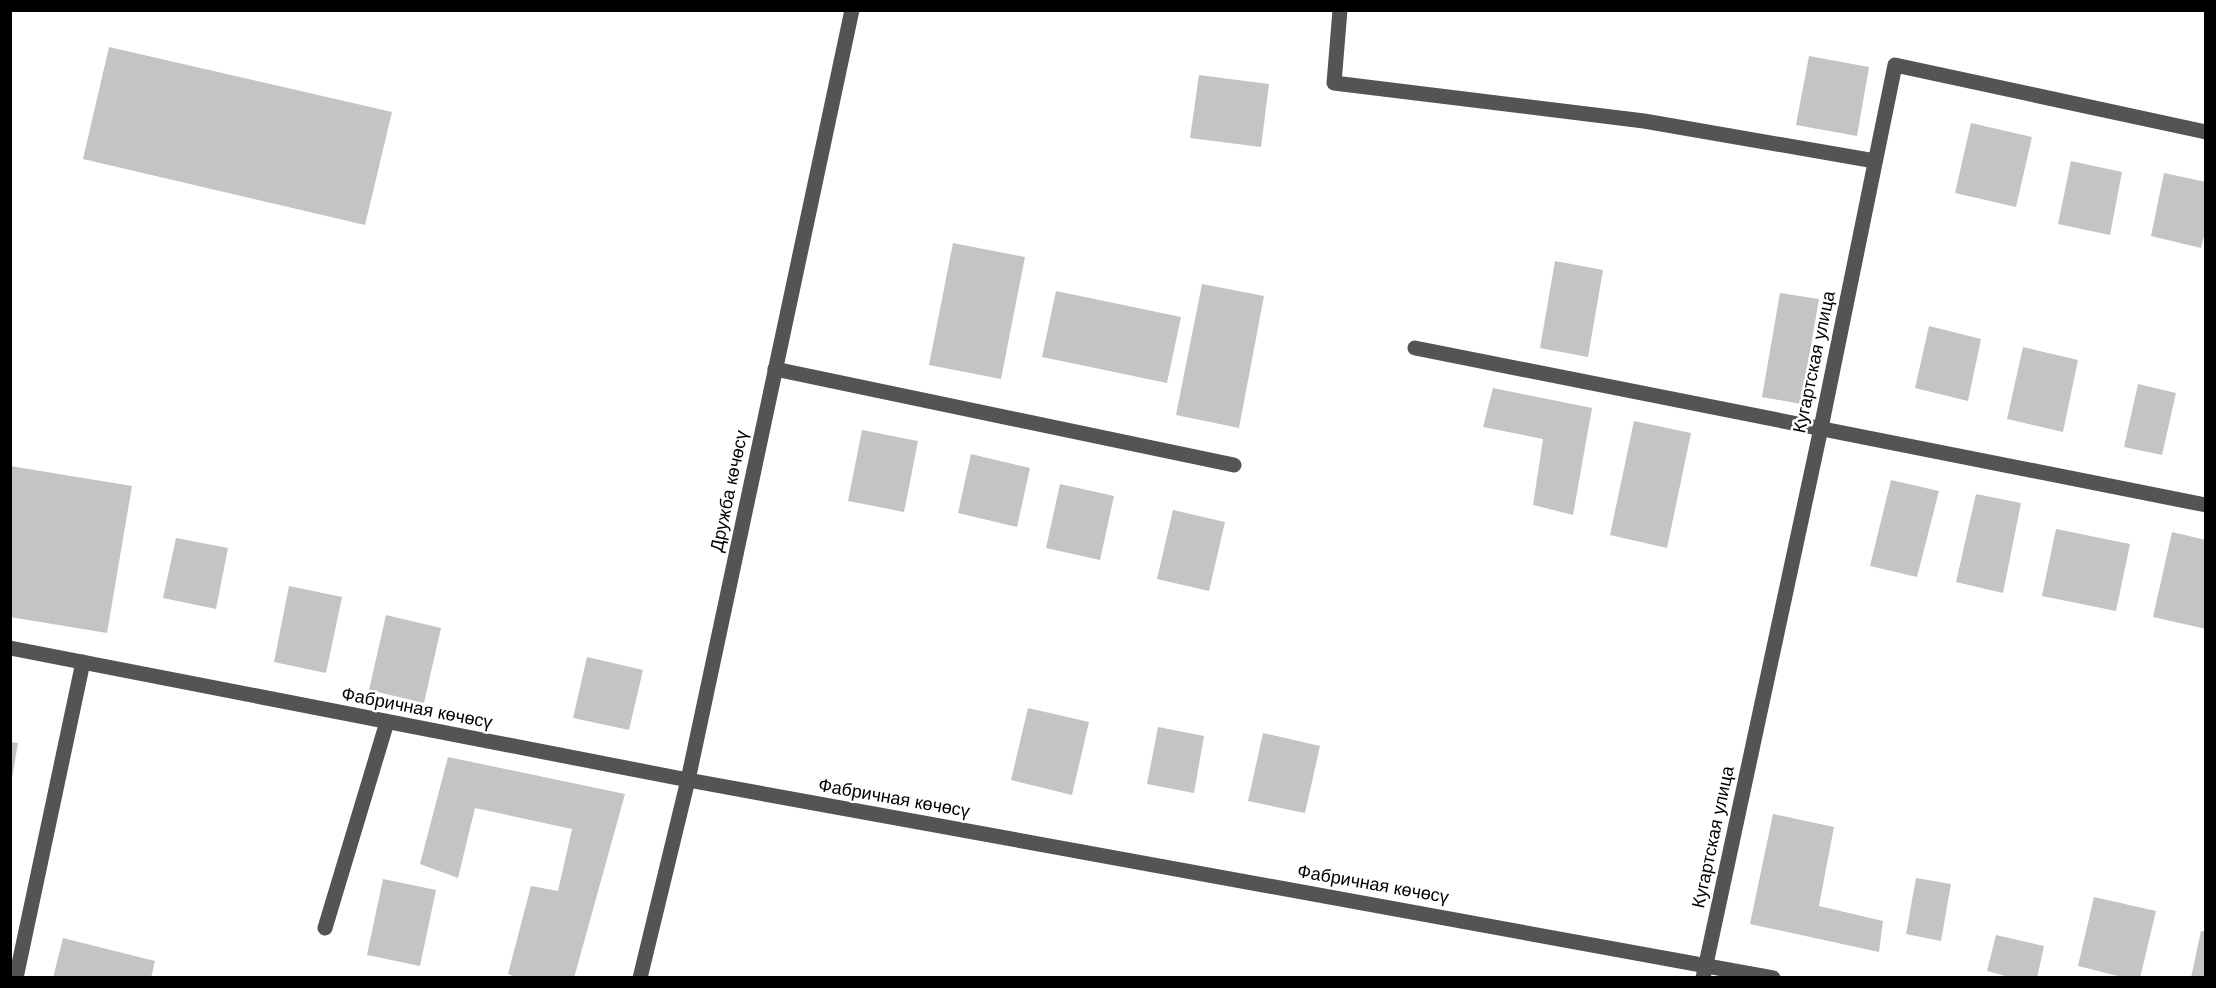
<svg xmlns="http://www.w3.org/2000/svg" width="2216" height="988" viewBox="0 0 2216 988" font-family="Helvetica,sans-serif">
	<style>
		.building { fill: #c4c4c4 }
		.lines { fill: none; stroke-linecap: round; stroke-linejoin: round }
		.minor { stroke: #545454; stroke-width: 15 }
		.labels { text-anchor: middle; stroke-width: 5; stroke-linejoin: round; paint-order: stroke }
		.street-label { font-size: 18px; fill: #000; stroke: #fff }
	</style>
	<rect width="100%" height="100%" fill="#fff"/>
	<g class="building">
		<polygon points="109,47 392,112 365,225 83,159"/>
		<polygon points="1809,56 1869,67 1857,136 1796,125"/>
		<polygon points="1199,75 1269,84 1261,147 1190,138"/>
		<polygon points="1971,123 2032,137 2016,207 1955,193"/>
		<polygon points="2071,161 2122,172 2110,235 2058,224"/>
		<polygon points="2164,173 2206,182 2206,228 2201,248 2151,236"/>
		<polygon points="953,243 1025,257 1001,379 929,365"/>
		<polygon points="1555,261 1603,270 1588,357 1540,348"/>
		<polygon points="1202,284 1264,296 1239,428 1176,415"/>
		<polygon points="1056,291 1181,317 1167,383 1042,357"/>
		<polygon points="1780,293 1819,299 1801,404 1762,397"/>
		<polygon points="1929,326 1981,339 1968,401 1915,388"/>
		<polygon points="2023,347 2078,360 2063,432 2007,419"/>
		<polygon points="2138,384 2176,393 2162,455 2124,447"/>
		<polygon points="1493,388 1592,408 1573,515 1533,505 1543,439 1483,427"/>
		<polygon points="1634,421 1691,433 1667,548 1610,535"/>
		<polygon points="862,430 918,441 904,512 848,501"/>
		<polygon points="971,454 1030,468 1017,527 958,513"/>
		<polygon points="10,466 132,486 107,633 10,617"/>
		<polygon points="1891,480 1939,491 1917,577 1870,566"/>
		<polygon points="1060,484 1114,496 1100,560 1046,548"/>
		<polygon points="1976,494 2021,503 2003,593 1956,582"/>
		<polygon points="1173,510 1225,522 1209,591 1157,579"/>
		<polygon points="2056,529 2130,544 2116,611 2042,596"/>
		<polygon points="2172,532 2206,540 2206,629 2153,617"/>
		<polygon points="176,538 228,548 216,609 163,598"/>
		<polygon points="289,586 342,597 326,673 274,662"/>
		<polygon points="386,615 441,628 424,703 369,690"/>
		<polygon points="587,657 643,670 629,730 573,718"/>
		<polygon points="1028,708 1089,722 1072,795 1011,780"/>
		<polygon points="1158,727 1204,736 1194,793 1147,784"/>
		<polygon points="1263,733 1320,746 1305,813 1248,801"/>
		<polygon points="10,742 18,743 12,778 10,778"/>
		<polygon points="448,757 625,794 574,978 518,978 508,974 531,886 558,891 572,829 475,808 458,878 420,864"/>
		<polygon points="1773,814 1834,827 1819,906 1883,921 1879,952 1750,924"/>
		<polygon points="1916,878 1951,884 1941,941 1906,934"/>
		<polygon points="383,879 436,890 420,966 367,955"/>
		<polygon points="2094,897 2156,911 2140,978 2126,978 2078,966"/>
		<polygon points="2201,931 2206,932 2206,978 2191,978"/>
		<polygon points="1996,935 2044,946 2037,978 2013,978 1987,971"/>
		<polygon points="63,938 155,961 151,978 53,978"/>
	</g>
	<g class="lines">
		<g class="minor">
			<polyline points="1340,10 1334,83 1644,121 1875,161"/>
			<polyline points="1415,348 2206,505"/>
			<polyline points="775,369 1234,465"/>
			<polyline points="10,648 688,780 1773,978"/>
			<polyline points="325,928 387,722"/>
			<polyline points="16,978 83,662"/>
			<polyline points="640,978 688,780 852,10"/>
			<polyline points="1703,978 1821,428 1895,65 2206,132"/>
		</g>
	</g>
	<g class="labels">
		<g class="street-label">
			<text transform="translate(1814 362) rotate(-78)" y="6">Кугартская улица</text>
			<text transform="translate(729 491) rotate(-78)" y="6">Дружба көчөсү</text>
			<text transform="translate(417 708) rotate(11)" y="6">Фабричная көчөсү</text>
			<text transform="translate(894 798) rotate(10)" y="6">Фабричная көчөсү</text>
			<text transform="translate(1713 837) rotate(-78)" y="6">Кугартская улица</text>
			<text transform="translate(1373 884) rotate(10)" y="6">Фабричная көчөсү</text>
		</g>
	</g>
	<rect width="2216" height="988" fill="none" stroke="#000000" stroke-width="24"/>
</svg>
